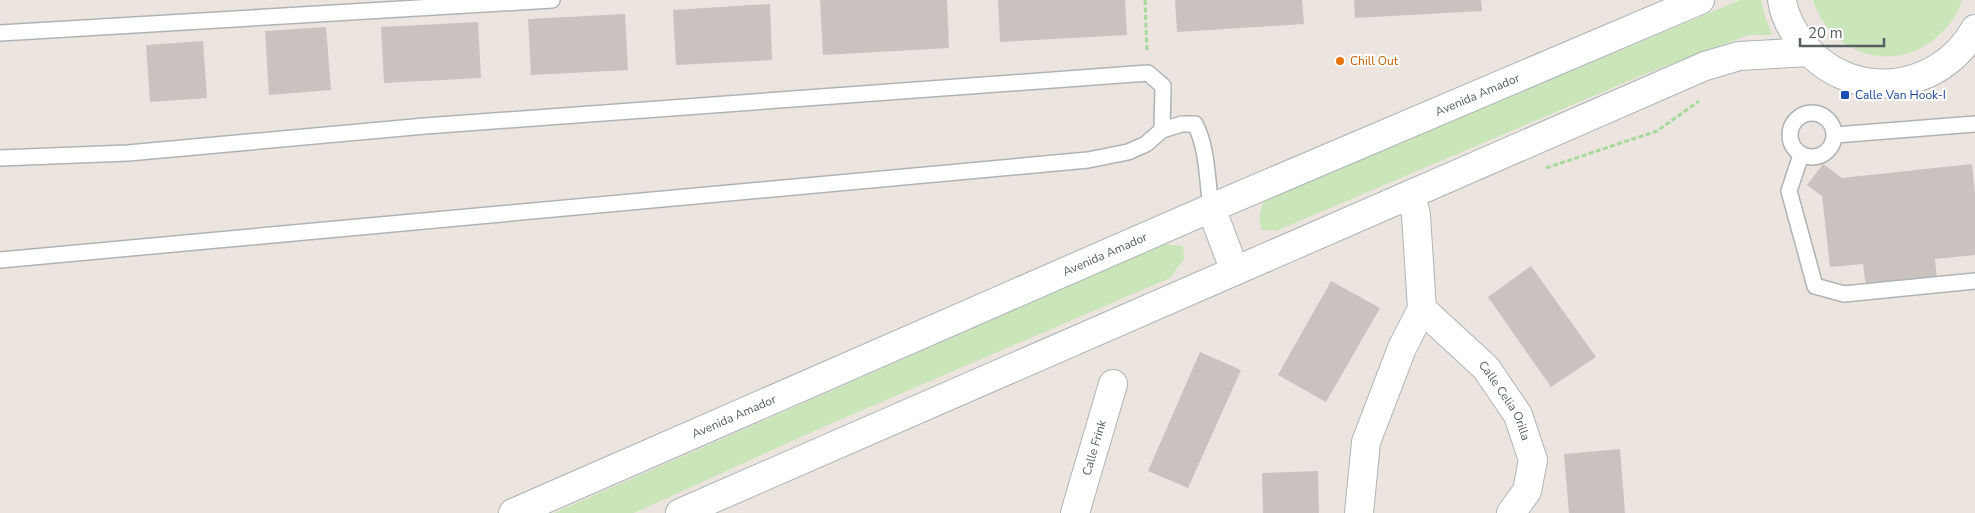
<svg xmlns="http://www.w3.org/2000/svg" width="1975" height="513" viewBox="0 0 1975 513" font-family="'Nunito Sans',sans-serif">
	<style>
		.green { fill: #cbe5ba }
		.building { fill: #c9c2bf }
		.lines { fill: none; stroke-linecap: round; stroke-linejoin: round }
		.service-casing { stroke: #aeb4b6; stroke-width: 18 }
		.minor-casing { stroke: #aeb4b6; stroke-width: 30 }
		.secondary-casing { stroke: #acb4b6; stroke-width: 30 }
		.path { stroke: #a5d89d; stroke-width: 3; stroke-dasharray: 5 2.5; stroke-linecap: butt }
		.service { stroke: #fff; stroke-width: 15 }
		.minor { stroke: #fff; stroke-width: 28 }
		.secondary { stroke: #fff; stroke-width: 28 }
		.food-dot { fill: #e8710a; stroke: #fff; stroke-width: 2 }
		.transit-dot { fill: #1a4fb4; stroke: #fff; stroke-width: 2 }
		.labels { text-anchor: middle; stroke-width: 4.5; stroke-linejoin: round; paint-order: stroke }
		.food-label { font-size: 12px; fill: #c56008; stroke: #fff; text-anchor: start }
		.street-label { font-size: 12px; fill: #586061; stroke: #fff }
		.transit-label { font-size: 12px; fill: #164399; stroke: #fff; text-anchor: start }
	</style>
	<rect width="100%" height="100%" fill="#ece4df"/>
	<g class="green">
		<polygon points="1740,0 1761,0 1765,16 1772,35 1749,35 1645,74 1276,231 1262,230 1259,217 1264,200"/>
		<path d="M1813,0H1962C1958,14 1949,26 1939,35C1896,76 1830,55 1813,0Z"/>
		<polygon points="1164,244 1183,246 1184,259 1170,278 821,428 634,513 554,513"/>
	</g>
	<g class="building">
		<polygon points="820,0 947,0 949,48 823,55"/>
		<polygon points="998,0 1125,0 1127,35 1000,42"/>
		<polygon points="1175,0 1302,0 1304,24 1177,32"/>
		<polygon points="1354,0 1481,0 1482,11 1355,18"/>
		<polygon points="770,4 772,60 676,65 673,10"/>
		<polygon points="625,14 628,70 531,75 528,19"/>
		<polygon points="478,22 481,78 384,83 381,27"/>
		<polygon points="326,27 331,90 269,95 265,31"/>
		<polygon points="203,41 207,98 150,102 146,45"/>
		<polygon points="1823,164 1842,178 1972,164 1975,195 1975,255 1935,259 1937,280 1866,287 1863,264 1830,267 1822,196 1807,185"/>
		<polygon points="1531,266 1596,357 1551,387 1488,297"/>
		<polygon points="1331,281 1380,308 1326,402 1278,375"/>
		<polygon points="1200,352 1241,370 1188,488 1148,471"/>
		<polygon points="1620,449 1625,513 1569,513 1564,454"/>
		<polygon points="1318,471 1319,513 1263,513 1262,473"/>
	</g>
	<g class="lines">
		<g class="service-casing">
			<g id="service">
				<polyline points="0,33 552,0"/>
				<circle cx="1812" cy="135" r="22"/>
				<polyline points="1835,135 1975,124"/>
				<polyline points="1801,155 1789,191 1815,286 1844,294 1975,281"/>
				<path d="M0,158L128,153L425,126L1148,73L1163,86L1162,130L1182,124H1195C1208,149 1207,181 1211,208"/>
				<polyline points="0,260 1088,160 1128,152 1146,144 1162,130"/>
			</g>
		</g>
		<g class="minor-casing">
			<g id="minor">
				<path id="s1" d="M1422,309L1486,368L1518,415L1533,460L1527,491L1511,513"/>
				<path id="s2" d="M1075,513L1113,384"/>
				<polyline points="1359,513 1366,442 1402,348 1422,309 1416,215 1411,194"/>
			</g>
		</g>
		<g class="secondary-casing">
			<g id="secondary">
				<path d="M1782,0C1784,15 1792,30 1801,42C1847,103 1938,95 1975,29"/>
				<polyline points="1211,208 1235,271"/>
				<path id="s3" d="M513,513L1211,208L1700,0"/>
				<polyline points="680,513 1705,66 1739,56 1809,52"/>
			</g>
		</g>
		<g class="path">
			<polyline points="1145,0 1147,52"/>
			<polyline points="1546,168 1657,131 1699,101"/>
		</g>
		<use href="#service" class="service"/>
		<use href="#minor" class="minor"/>
		<use href="#secondary" class="secondary"/>
	</g>
	<circle class="food-dot" cx="1340" cy="61" r="5"/>
	<rect class="transit-dot" x="1840" y="90" width="10" height="10" rx="2.5"/>
	<g class="labels">
		<g class="food-label">
			<text x="1350" y="65">Chill Out</text>
		</g>
		<g class="street-label">
			<text dy="4" stroke="none"><textPath href="#s3" startOffset="1051">Avenida Amador</textPath></text>
			<text dy="4" stroke="none"><textPath href="#s3" startOffset="646">Avenida Amador</textPath></text>
			<text dy="4" stroke="none"><textPath href="#s1" startOffset="125">Calle Celia Orilla</textPath></text>
			<text dy="4" stroke="none"><textPath href="#s3" startOffset="241">Avenida Amador</textPath></text>
			<text dy="4" stroke="none"><textPath href="#s2" startOffset="68">Calle Frink</textPath></text>
		</g>
		<g class="transit-label">
			<text x="1855" y="99">Calle Van Hook-I</text>
		</g>
	</g>
	<path d="M1800 38v8h84v-8" fill="none" stroke="#586061" stroke-width="2.5"/>
	<text x="1808" y="38" font-size="15" fill="#586061" stroke="#ffffff" stroke-width="4" paint-order="stroke">20 m</text>
</svg>
